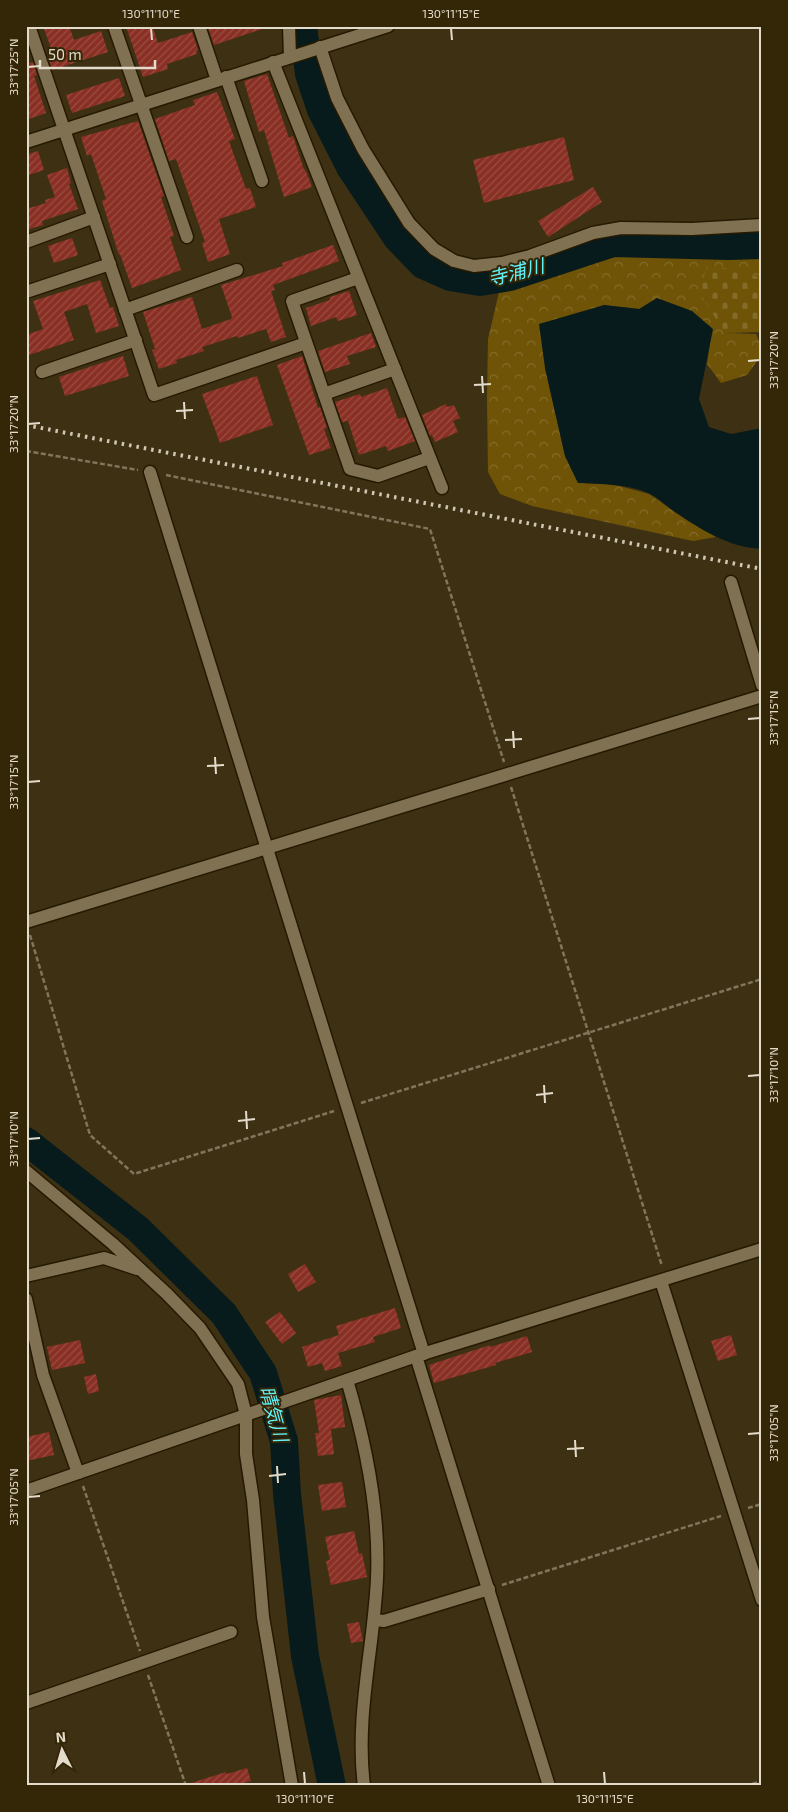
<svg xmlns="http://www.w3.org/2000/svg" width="788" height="1812" viewBox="0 0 788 1812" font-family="'Exo 2','Noto Sans JP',sans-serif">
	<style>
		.forest { fill: url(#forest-crowns) }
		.cemetery { fill: url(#cemetery-stones) }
		.water { fill: #081b1c }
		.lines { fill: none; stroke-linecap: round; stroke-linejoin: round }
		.river { stroke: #081b1c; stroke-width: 28 }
		.building { fill: url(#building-hatch) }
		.minor-casing { stroke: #251900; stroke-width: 15 }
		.path { stroke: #81765d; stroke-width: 2.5; stroke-dasharray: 5 2.5; stroke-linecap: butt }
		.minor { stroke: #7f7152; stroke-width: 12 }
		.rail { stroke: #cfc6b4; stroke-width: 4; stroke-dasharray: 2.5 5; stroke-linecap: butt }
		.ticks { fill: none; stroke: #e4dccb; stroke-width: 2 }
		.labels { text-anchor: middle; stroke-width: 4; stroke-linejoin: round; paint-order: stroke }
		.water-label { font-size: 19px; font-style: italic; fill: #5ff2fb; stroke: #342708 }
		.neatline { fill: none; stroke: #e4dccb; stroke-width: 2 }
		.ticks-label { font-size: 12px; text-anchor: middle; fill: #e4dccb }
	</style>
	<defs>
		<pattern id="forest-crowns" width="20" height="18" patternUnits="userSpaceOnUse" patternTransform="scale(1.25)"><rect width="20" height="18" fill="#6f5407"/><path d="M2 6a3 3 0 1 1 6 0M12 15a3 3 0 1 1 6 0" fill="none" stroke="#836c2a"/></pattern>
		<pattern id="cemetery-stones" width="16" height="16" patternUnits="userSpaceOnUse" patternTransform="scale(1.25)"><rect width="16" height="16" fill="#6f5407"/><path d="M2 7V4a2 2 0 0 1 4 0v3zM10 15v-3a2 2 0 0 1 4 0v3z" fill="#836c2a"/></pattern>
		<pattern id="building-hatch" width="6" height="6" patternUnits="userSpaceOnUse" patternTransform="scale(1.25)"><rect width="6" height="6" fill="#8a2f24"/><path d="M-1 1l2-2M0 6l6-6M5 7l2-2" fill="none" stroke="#9a4d42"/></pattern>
	</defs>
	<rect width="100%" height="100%" fill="#3e3113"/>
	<polygon class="forest" points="762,232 762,280 759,277 725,333 756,334 762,348 762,354 747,375 721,383 707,364 712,329 639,309 603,305 545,368 565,456 578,483 612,484 649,494 675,512 716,537 693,541 532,506 500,494 488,472 487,397 488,339 504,271 568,246 615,234 672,238"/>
	<polygon class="cemetery" points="708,264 759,277 762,284 762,332 725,333 699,292"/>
	<path class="water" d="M657,298L692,311L713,329L699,399L709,427L731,434L762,428V549C730,548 700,529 675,512C666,506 659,498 650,494C631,484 599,484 578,483L565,456L545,368L539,324L604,305L639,309Z"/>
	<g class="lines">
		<g class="river">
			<polyline points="303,26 309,74 321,110 350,167 397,238 423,265 450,277 480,282 510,277 613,243 729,246 762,245"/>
			<polyline points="26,1141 138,1229 224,1314 263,1373 284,1441 287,1494 305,1656 332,1786"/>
		</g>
	</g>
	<g class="building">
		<polygon points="43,26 69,26 74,40 101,31 108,52 52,70 48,57 50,56 48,49 51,48"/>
		<polygon points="126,26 152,26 158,43 192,32 198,50 196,51 197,54 167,64 168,69 143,77"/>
		<polygon points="262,26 262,29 214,45 208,27"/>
		<polygon points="26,61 28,61 29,63 33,62 37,75 34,76 46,113 26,120"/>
		<polygon points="267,74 289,138 293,136 304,170 305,169 312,187 284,197 264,130 259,132 244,81"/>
		<polygon points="119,78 125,96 72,113 66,95"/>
		<polygon points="217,92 235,139 229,141 246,189 250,188 256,207 219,219 230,254 208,262 202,243 205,242 176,159 169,161 155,119 195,105 193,100"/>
		<polygon points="138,121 164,196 161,197 174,236 170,237 181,270 132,288 120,254 119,255 102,201 106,199 91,154 87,156 81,137"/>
		<polygon points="564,137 574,180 484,203 473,160"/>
		<polygon points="38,151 44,170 26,176 26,155"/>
		<polygon points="67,168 71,183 69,184 78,209 42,221 43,225 26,230 26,209 46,203 45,200 55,197 47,175"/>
		<polygon points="593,187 602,202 548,237 538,221"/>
		<polygon points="72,238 78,255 54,263 48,246"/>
		<polygon points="333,245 339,261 273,285 275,290 271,291 286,337 271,342 266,329 238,338 237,336 202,347 204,351 176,360 177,363 159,369 152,350 155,349 143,312 192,297 202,329 231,319 232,317 221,285 283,266 282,263"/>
		<polygon points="100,280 110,308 113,307 119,326 96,333 87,304 64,312 74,340 26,356 26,335 43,329 33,301"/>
		<polygon points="349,291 357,315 338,321 336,317 311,326 306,308 330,300 330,297"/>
		<polygon points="371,333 376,347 347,356 350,364 325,372 318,351"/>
		<polygon points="123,356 129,376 65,396 59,377"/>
		<polygon points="302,356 318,408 320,407 327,428 324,429 331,448 309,455 277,365"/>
		<polygon points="257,376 273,425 220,443 202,394"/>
		<polygon points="387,388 398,419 405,417 415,441 388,451 386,446 359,455 348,421 342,422 335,402 360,394 361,397"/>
		<polygon points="446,404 447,407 454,405 460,418 453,421 458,432 435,442 432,435 430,436 422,415"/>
		<polygon points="305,1264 316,1282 298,1292 288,1274"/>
		<polygon points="395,1308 401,1328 373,1337 375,1342 338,1353 342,1366 325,1371 322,1363 308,1367 302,1347 339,1335 336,1326"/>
		<polygon points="280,1312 296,1333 282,1344 265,1322"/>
		<polygon points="731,1335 737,1355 718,1361 711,1341"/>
		<polygon points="527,1336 532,1352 495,1363 496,1365 434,1383 429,1365 490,1345 490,1347"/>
		<polygon points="80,1340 85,1363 52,1370 47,1347"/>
		<polygon points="96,1374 99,1391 88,1394 84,1377"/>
		<polygon points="341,1395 345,1427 331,1429 334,1454 318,1456 315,1433 319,1433 314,1400"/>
		<polygon points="49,1432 54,1455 26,1461 26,1437"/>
		<polygon points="342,1482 346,1507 322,1511 318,1485"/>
		<polygon points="354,1531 359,1554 362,1553 367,1577 331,1585 326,1561 330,1560 325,1537"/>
		<polygon points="359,1622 363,1641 351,1643 347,1624"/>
		<polygon points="247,1768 251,1781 234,1786 191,1786 191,1783 226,1772 227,1774"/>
	</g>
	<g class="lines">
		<g class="minor-casing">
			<g id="minor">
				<polyline points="29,26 154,395 306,343"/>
				<polyline points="114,26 187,237"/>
				<polyline points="199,26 217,80"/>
				<polyline points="289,26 290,57"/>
				<polyline points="320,47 337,98 363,149 409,223 434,249 454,261 474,266 502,263 530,256 593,233 621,228 692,229 762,225"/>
				<polyline points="273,62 442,488"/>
				<polyline points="226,77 262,181"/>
				<polyline points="26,142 388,26"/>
				<polyline points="26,242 94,217"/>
				<polyline points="358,278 292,301 324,394 395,369"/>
				<polyline points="26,292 110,264"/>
				<polyline points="125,310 237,270"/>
				<polyline points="42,372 136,340"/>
				<polyline points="324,394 350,469 378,476 429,458"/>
				<polyline points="150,472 424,1354"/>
				<polyline points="731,582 762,685"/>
				<polyline points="26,922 762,696"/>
				<polyline points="26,1171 113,1244 167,1294 200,1328 238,1384 246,1415 246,1454 253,1500 263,1617 292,1786"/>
				<polyline points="26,1276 104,1258 137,1269"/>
				<polyline points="661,1281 762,1600"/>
				<polyline points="26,1299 43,1375 78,1473"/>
				<polyline points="416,1356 549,1786"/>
				<path d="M347,1380C366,1444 380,1511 377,1578C374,1647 355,1716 364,1786"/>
				<polyline points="26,1491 416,1356 762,1249"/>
				<polyline points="374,1620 384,1621 489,1589"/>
				<polyline points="26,1703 231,1632"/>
			</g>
		</g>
		<g class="path">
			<polyline points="26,451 138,470"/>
			<polyline points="166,475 430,529 504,762"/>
			<polyline points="511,787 662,1266"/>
			<polyline points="30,935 90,1135 134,1174 334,1111"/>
			<polyline points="361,1103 762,979"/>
			<polyline points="83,1486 140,1651"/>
			<polyline points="748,1508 762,1504"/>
			<polyline points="502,1585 721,1516"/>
			<polyline points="148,1675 186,1786"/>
			<polyline points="745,1786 762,1781"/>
		</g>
		<use href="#minor" class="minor"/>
		<polyline class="rail" points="26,425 762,569"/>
	</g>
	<path class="ticks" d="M151,28L152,40M451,28L452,40M28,67L40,66M748,361L760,360M482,376L483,393M474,385L491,384M184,402L185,419M176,411L193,410M28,424L40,423M748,719L760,718M513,731L514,748M505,740L522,739M215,757L216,774M207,766L224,765M28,782L40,781M748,1076L760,1075M544,1085L545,1103M536,1095L553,1093M246,1111L247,1129M238,1121L255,1119M28,1139L40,1138M748,1434L760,1433M575,1440L576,1457M567,1449L584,1448M277,1466L278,1483M269,1476L286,1474M28,1497L40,1496M304,1772L305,1784M604,1772L605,1784"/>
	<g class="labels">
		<g class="water-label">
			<text transform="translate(516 272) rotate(-14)" y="7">寺浦川</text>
			<text transform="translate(274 1414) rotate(74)" y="7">晴気川</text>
		</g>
	</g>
	<rect width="788" height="1812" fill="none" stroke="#342708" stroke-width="55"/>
	<g transform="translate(62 1750) rotate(355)" stroke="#342708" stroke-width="4" paint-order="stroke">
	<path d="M0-4L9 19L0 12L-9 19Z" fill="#e4dccb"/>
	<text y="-8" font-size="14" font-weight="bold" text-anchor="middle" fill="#e4dccb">N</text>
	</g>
	<path d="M40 60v8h115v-8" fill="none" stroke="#e4dccb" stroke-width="2.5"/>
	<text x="48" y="60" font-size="15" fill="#e4dccb" stroke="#342708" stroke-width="4" paint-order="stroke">50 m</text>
	<rect x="28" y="28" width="732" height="1756" class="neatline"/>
	<g class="ticks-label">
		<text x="151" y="18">130°11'10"E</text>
		<text x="451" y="18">130°11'15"E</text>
		<text transform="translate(14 67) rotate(-90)" y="4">33°17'25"N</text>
		<text transform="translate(774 360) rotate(-90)" y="4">33°17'20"N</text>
		<text transform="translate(14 424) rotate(-90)" y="4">33°17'20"N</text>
		<text transform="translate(774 718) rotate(-90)" y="4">33°17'15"N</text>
		<text transform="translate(14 782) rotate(-90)" y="4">33°17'15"N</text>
		<text transform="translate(774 1075) rotate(-90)" y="4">33°17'10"N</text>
		<text transform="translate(14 1139) rotate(-90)" y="4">33°17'10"N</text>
		<text transform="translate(774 1433) rotate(-90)" y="4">33°17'05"N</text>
		<text transform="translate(14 1497) rotate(-90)" y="4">33°17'05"N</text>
		<text x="305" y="1803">130°11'10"E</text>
		<text x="605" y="1803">130°11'15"E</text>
	</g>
</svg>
